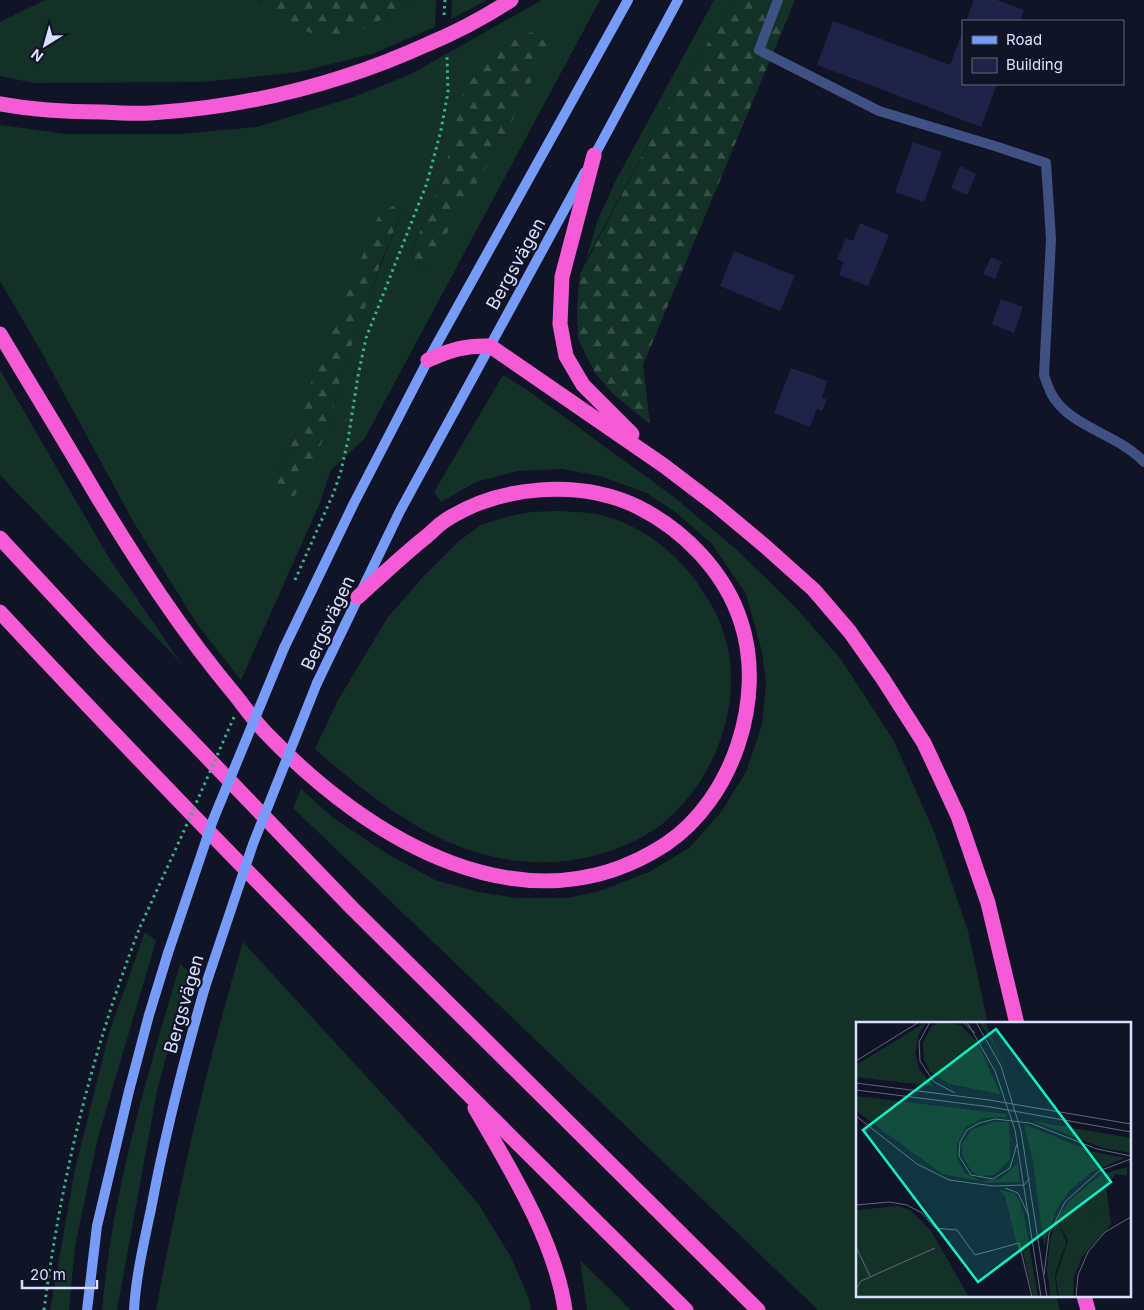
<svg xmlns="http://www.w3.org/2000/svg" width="1144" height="1310" viewBox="0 0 1144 1310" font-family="Inter,sans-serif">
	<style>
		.grass { fill: #143127; fill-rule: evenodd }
		.forest { fill: url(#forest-firs) }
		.building { fill: #1e2347 }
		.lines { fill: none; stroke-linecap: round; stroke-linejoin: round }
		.path { stroke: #37b485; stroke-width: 3; stroke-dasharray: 2.5 4; stroke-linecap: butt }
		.lane { stroke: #3f5183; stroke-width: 10 }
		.secondary { stroke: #769bf8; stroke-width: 10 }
		.highway { stroke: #f65bd6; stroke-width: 15 }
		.path-bridge { stroke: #37b485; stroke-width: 3; stroke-dasharray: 2.5 4; stroke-linecap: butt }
		.secondary-bridge { stroke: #769bf8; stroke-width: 10 }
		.labels { text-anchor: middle; stroke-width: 4.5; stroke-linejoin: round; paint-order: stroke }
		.street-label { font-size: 18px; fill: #d9e0fd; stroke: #111427 }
		.inset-road { fill: none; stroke: #61667d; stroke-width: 1 }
		.view { fill: #10f2c3; fill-opacity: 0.15; stroke: #10f2c3; stroke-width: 2.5 }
		.inset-edge { fill: none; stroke: #d9e0fd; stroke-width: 2.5 }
	</style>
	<defs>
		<pattern id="forest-firs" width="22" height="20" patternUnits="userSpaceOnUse" patternTransform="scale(1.25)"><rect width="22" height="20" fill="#143127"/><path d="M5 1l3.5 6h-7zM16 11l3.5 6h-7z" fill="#364f47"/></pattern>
	</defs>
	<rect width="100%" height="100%" fill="#111427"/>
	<g class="grass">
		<polygon points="45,0 260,0 260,2 376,23 410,0 436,0 435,27 372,54 299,72 202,82 34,83 0,76 0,22"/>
		<polygon points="452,0 487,0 451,19"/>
		<path d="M542,0H600L365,438L331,470L319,505L241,680L197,624L134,523L42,353L0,281V125L67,134H181L257,127L354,97L411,74ZM443,177L425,270L410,254ZM404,205L363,313L342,373L328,430L278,475L295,434Z"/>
		<polygon points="714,0 734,0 662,118 586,260 597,222 615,182"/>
		<polygon points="0,370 109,558 181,663 0,475"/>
		<polygon points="503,375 526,389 674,497 738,551 796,608 840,658 894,741 935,834 968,931 988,1024 858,1024 858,1296 1056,1296 1060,1310 818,1310 293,808 301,789 332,817 386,853 435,880 478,892 516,898 568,898 600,891 651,871 689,848 721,812 746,772 762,725 766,684 762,652 746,594 712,544 678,514 647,493 600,476 562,469 517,471 476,482 441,502 434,492"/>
		<path d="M559,511C575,512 592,512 608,517C643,527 675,552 696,581C706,596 716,610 722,628C746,692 720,771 671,816C666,820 661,826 655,829C613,856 567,866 518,861C439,853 372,799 315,749L337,702L388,617L423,577L459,541L481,525L506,517L531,512Z"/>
		<polygon points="145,932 156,941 98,1137 75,1246 69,1310 50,1310 75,1169 109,1033"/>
		<path d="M243,942L429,1145L479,1205L511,1257L529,1299L531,1310H156C179,1186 207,1064 243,942Z"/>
		<path d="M180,964L189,972L157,1091L117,1310H102C112,1192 147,1077 180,964Z"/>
		<polygon points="580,1260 631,1310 587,1310"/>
	</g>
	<g class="forest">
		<polygon points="260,0 410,0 376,23 335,40 282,24"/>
		<polygon points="734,0 795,0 643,365 650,424 613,394 595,373 578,339 577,307 580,274 662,118"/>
		<polygon points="539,30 549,45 503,139 425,270 410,255 443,177 464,90 478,71 516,37"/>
		<polygon points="394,205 404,205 381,263 342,373 328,430 288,509 274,495 278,475 295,434 311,383 378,217"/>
	</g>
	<g class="building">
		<polygon points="974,0 997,0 1024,10 1020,21 966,21"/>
		<polygon points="833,21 950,65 963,31 963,84 997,84 981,127 817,65"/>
		<polygon points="913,142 942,152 924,202 895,192"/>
		<polygon points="960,166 976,174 967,195 951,188"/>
		<polygon points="860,223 889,235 868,286 839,275 844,262 837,259 846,238 853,241"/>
		<polygon points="734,251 795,276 780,311 720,286"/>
		<polygon points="991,257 1002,262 995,279 983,274"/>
		<polygon points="1001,299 1023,307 1014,333 992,324"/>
		<polygon points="791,368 827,381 822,397 827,400 822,411 817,409 810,427 774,413"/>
	</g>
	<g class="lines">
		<g class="path">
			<polyline points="444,15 445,0"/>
			<polyline points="295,580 334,492 341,471 348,440 358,376 366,338 427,183 441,130 448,92 447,57"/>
			<path d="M44,1310C61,1179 92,1050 140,927"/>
		</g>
		<path class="lane" d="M778,0L759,50L879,111L998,147L1046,163L1051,239L1044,375C1046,381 1048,387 1051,393C1068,427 1119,434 1144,462"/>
		<g class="secondary">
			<polyline points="592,160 678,0"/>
			<polyline points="284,648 354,503 428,360 628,0"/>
			<polyline points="317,683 400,511 585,172"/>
			<polyline points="87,1310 97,1226 129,1091 149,1015 168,953"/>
			<path d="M134,1310C136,1276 144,1242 151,1209C165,1134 184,1060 205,987"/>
		</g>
		<g class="highway">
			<path d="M0,104C33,110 68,112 102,112C118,113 135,114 151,113C247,107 340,84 428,44C457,32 485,17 511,0"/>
			<polyline points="594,155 562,277 560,324 566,356 583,385 632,434"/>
			<path d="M0,334C31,386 63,438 94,491C137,562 182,632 236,696C246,709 256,723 268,735C368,839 526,936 666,844C733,799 766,698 741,622C725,572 684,530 638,507C580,479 500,485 446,520C439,524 433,531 427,536C403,555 381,576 358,597"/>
			<path d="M428,360C450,350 466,345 490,346L663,465L717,506L766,547L814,590L850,632L883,679L924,743L958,816L988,903L1017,1024"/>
			<polyline points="0,538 103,649 352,908 758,1310"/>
			<path d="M0,612C222,851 454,1081 686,1310"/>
			<path d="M475,1108C510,1169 555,1240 565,1310"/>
			<polyline points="1084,1296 1088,1310"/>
		</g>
		<polyline class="path-bridge" points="140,927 183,833 234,717"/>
		<g class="secondary-bridge">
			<polyline points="168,953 213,820 284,648"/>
			<polyline points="205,987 253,844 317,683"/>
		</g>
	</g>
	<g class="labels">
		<g class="street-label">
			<text transform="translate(516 264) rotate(-61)" y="6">Bergsvägen</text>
			<text transform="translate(328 623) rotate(-65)" y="6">Bergsvägen</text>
			<text transform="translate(184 1004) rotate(-74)" y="6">Bergsvägen</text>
		</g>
	</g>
	<g transform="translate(856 1022)">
		<rect width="275" height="275" fill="#111427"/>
		<path d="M70,0L62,14L59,32L63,47L77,64L0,55V43ZM84,0L104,3L122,21L144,72L94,62L74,50L68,37L67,20L75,5ZM123,0H129L157,64L137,21ZM0,74L150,92L151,95L128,96L110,105L101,122V136L109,151L125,159L144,157L162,141L164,160L133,161L86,152L0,89ZM176,99L275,116V131L247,126ZM138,100H153L154,137L139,153L125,154L116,150L106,134V121L116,107ZM168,102L234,129L269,136L236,150L214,168L201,187L188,225L176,134ZM271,145V154L260,152L250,164L255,202L226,235L218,255L217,275H203L200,255L212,219L202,195L214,178L244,153ZM225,183L241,191L237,201H208ZM164,181L168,193L182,275H177L167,230L170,228ZM201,197L208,208L210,222L199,252L201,275H195L191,249L194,217ZM204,204L209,214L207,231L196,253L194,247L202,227Z" fill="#143127" fill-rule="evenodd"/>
		<path d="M177,126L186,143L192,168L190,172ZM182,166H185L193,190L190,204ZM143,168L158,171L164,179L170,229L167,230L163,231L149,174ZM221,182L236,184L241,191L237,201H208L213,185ZM204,204L210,221L197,253L194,247L202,227Z" fill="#143127"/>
		<path d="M42,184L54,188L75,209L113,275H0V188Z" fill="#143127"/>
		<path class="inset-road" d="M74,0L63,20L64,39L78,60L99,71M107,0L119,11M111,0L139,49L159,108L185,275M120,0L145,44L165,109L191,275M0,39L63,0M0,61L133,78L275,102M0,68L135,85L275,110M0,94L61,142L93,158L137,164L168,163L174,156M161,122L154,146L137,157L115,153L103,134L104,120L111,108L123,101L139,97L174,101L241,127L275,134M149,166L162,171L173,194M0,183L33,180L51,183L66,191L79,206L101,208L119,233L163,221L176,275M0,225L14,254M188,253L193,212L209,180L243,149L275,137M0,267L5,259L79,226M220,275L222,253L232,230L249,210L275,195"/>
		<path class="view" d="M140,7L255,160L122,260L7,108Z"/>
		<rect width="275" height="275" class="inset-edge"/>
	</g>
	<rect x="962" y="20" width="162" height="65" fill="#111427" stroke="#61667d"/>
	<rect x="972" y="36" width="25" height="8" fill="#769bf8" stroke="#61667d"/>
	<text x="1006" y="45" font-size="15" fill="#d9e0fd">Road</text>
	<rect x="972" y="58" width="25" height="15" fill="#1e2347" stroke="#61667d"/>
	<text x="1006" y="70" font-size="15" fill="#d9e0fd">Building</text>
	<g transform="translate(45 45) rotate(217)" stroke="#111427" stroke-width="4" paint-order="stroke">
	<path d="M0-4L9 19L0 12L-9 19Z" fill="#d9e0fd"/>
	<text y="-8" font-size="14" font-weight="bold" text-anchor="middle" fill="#d9e0fd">N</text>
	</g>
	<path d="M22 1280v8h75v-8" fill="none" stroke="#d9e0fd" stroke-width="2.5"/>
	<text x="30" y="1280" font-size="15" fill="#d9e0fd" stroke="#111427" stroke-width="4" paint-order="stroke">20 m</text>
</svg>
